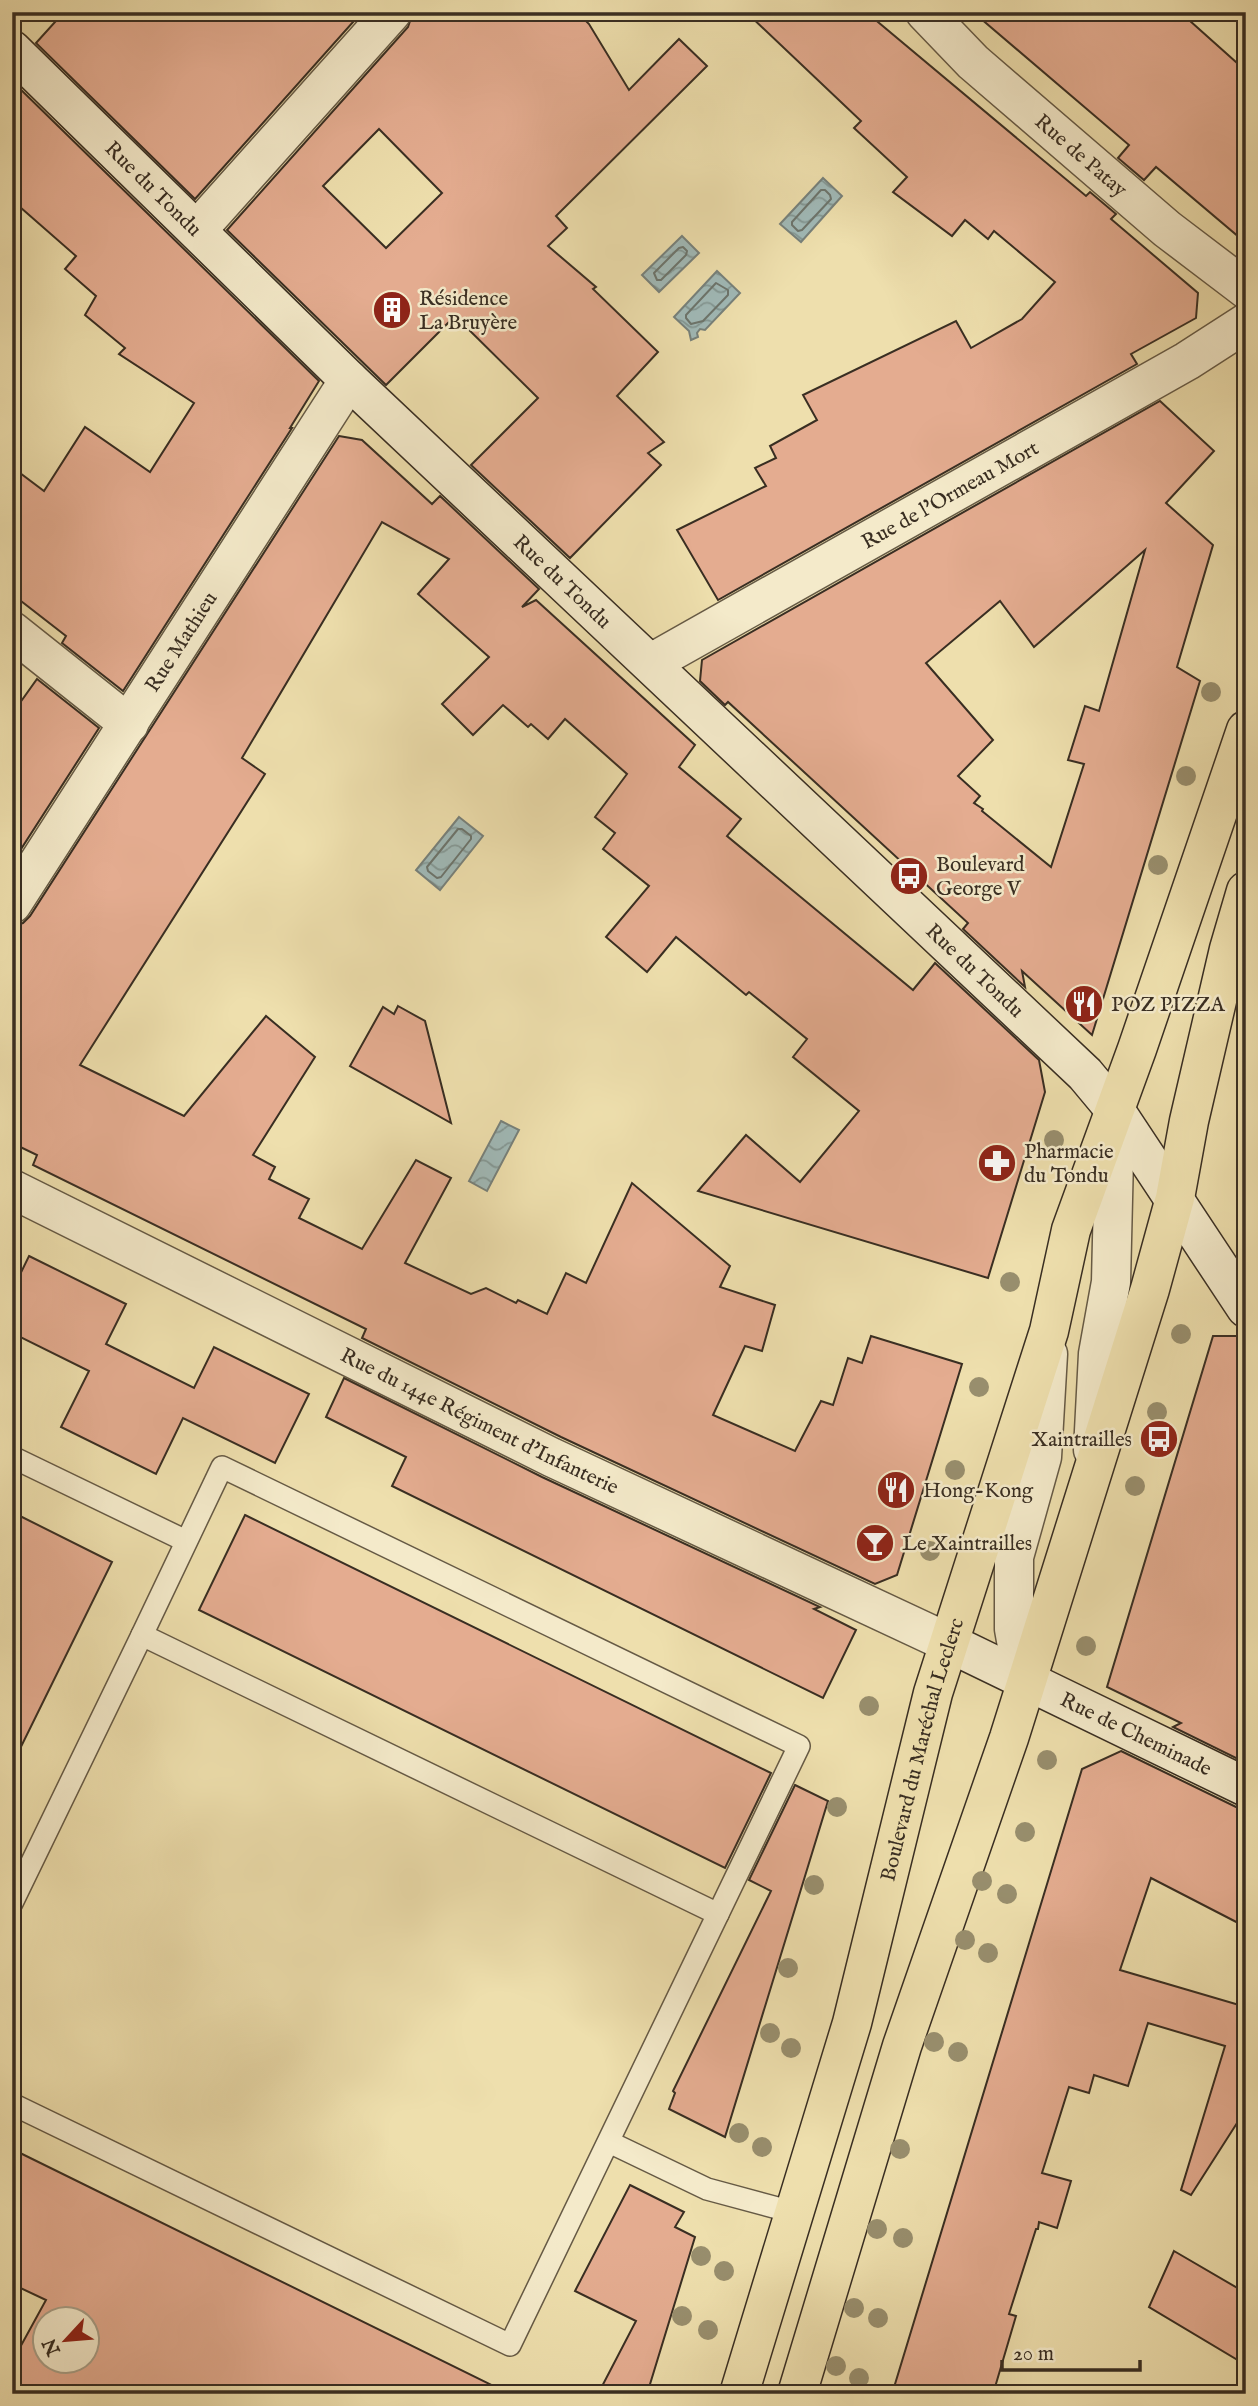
<svg xmlns="http://www.w3.org/2000/svg" width="1258" height="2406" viewBox="0 0 1258 2406" font-family="'IM FELL English',serif">
	<style>
		.water { fill: url(#water-waves); stroke: #77817b; stroke-width: 2 }
		.lines { fill: none; stroke-linecap: round; stroke-linejoin: round }
		.shore { stroke: #6c746c; stroke-width: 2 }
		.building { fill: #e4ac90; stroke: #392e22; stroke-width: 2; fill-rule: evenodd }
		.lane-casing { stroke: #665a45; stroke-width: 24 }
		.street-casing { stroke: #665a45; stroke-width: 41 }
		.secondary-casing { stroke: #392e22; stroke-width: 41 }
		.primary-casing { stroke: #392e22; stroke-width: 41 }
		.lane { stroke: #f4eaca; stroke-width: 21 }
		.street { stroke: #f4eaca; stroke-width: 38 }
		.secondary { stroke: #f4eaca; stroke-width: 38 }
		.primary { stroke: #eedfad; stroke-width: 38 }
		.tree { fill: #988e6d }
		.labels { text-anchor: middle; stroke-width: 5; stroke-linejoin: round; paint-order: stroke }
		.street-label { font-size: 21px; fill: #392e22; stroke: #f4eaca }
		.poi-label { font-size: 21px; fill: #392e22; stroke: #f4eaca; text-anchor: start }
	</style>
	<defs>
		<pattern id="water-waves" width="16" height="10" patternUnits="userSpaceOnUse" patternTransform="scale(1.75)"><rect width="16" height="10" fill="#a0b9b7"/><path d="M0 5q4-4 8 0t8 0" fill="none" stroke="#839794"/></pattern>
	</defs>
	<rect width="100%" height="100%" fill="#eedfad"/>
	<filter id="stains"><feTurbulence type="fractalNoise" baseFrequency=".00286" numOctaves="4"/><feColorMatrix values="0 0 0 0 .2 0 0 0 0 .09 0 0 0 0 .02 0 0 0 .5 -.17"/></filter>
	<radialGradient id="worn" r=".72"><stop offset=".6" stop-color="#630" stop-opacity="0"/><stop offset="1" stop-color="#630" stop-opacity=".3"/></radialGradient>
	<g class="water">
		<polygon points="823,178 842,196 801,242 780,224"/>
		<polygon points="682,236 699,253 659,292 642,275"/>
		<polygon points="717,271 740,293 705,330 700,329 697,333 698,337 691,340 689,331 674,317"/>
		<polygon points="459,817 483,836 440,890 416,870"/>
		<polygon points="501,1121 519,1130 487,1191 469,1181"/>
	</g>
	<g class="lines">
		<g class="shore">
			<polygon points="821,190 825,190 830,195 831,199 802,230 798,231 792,225 792,222"/>
			<polygon points="683,247 687,251 686,255 661,280 657,280 654,273 679,248"/>
			<polygon points="716,283 728,290 728,295 703,321 691,324 686,318 686,315"/>
			<polygon points="458,829 462,829 471,836 471,839 441,877 437,878 428,871 427,867"/>
		</g>
	</g>
	<g class="building">
		<polygon points="64,12 362,12 195,199 36,43"/>
		<path d="M413,12H577L589,24L629,90L679,39L707,66L556,216L567,228L548,246L596,287L593,289L658,352L617,396L664,442L648,453L661,465L570,558L471,465L538,398L455,316L386,385L227,230L408,27ZM379,129L442,193L386,248L323,186Z"/>
		<polygon points="746,12 866,12 1086,196 1090,192 1116,214 1111,219 1198,293 1196,318 1131,354 1137,364 718,600 677,530 766,486 755,468 776,458 770,446 817,420 803,395 956,321 971,348 1022,319 1055,282 994,231 988,239 965,220 952,236 893,192 907,177 854,128 861,121"/>
		<polygon points="973,12 1180,12 1246,71 1246,243 1156,167 1144,180 1118,158 1129,145"/>
		<polygon points="12,81 319,381 290,428 292,428 123,691 62,643 66,636 12,594 12,467 44,491 85,427 150,472 194,403 119,354 125,348 85,315 96,296 65,269 76,256 12,200"/>
		<path d="M1160,401L1214,451L1166,503L1213,545L1177,667L1200,681L1092,1035L1022,971L1025,987L963,929L968,923L728,702L725,705L700,681L702,660ZM1145,550L1099,711L1085,706L1068,760L1084,764L1051,867L982,811L983,809L974,803L980,796L958,776L993,740L926,663L1000,601L1034,647Z"/>
		<polygon points="339,436 362,440 432,504 440,496 539,589 522,607 536,600 695,745 679,767 741,819 727,836 913,990 935,963 1039,1060 1045,1092 988,1278 698,1191 746,1135 800,1182 859,1111 793,1057 807,1039 749,992 746,995 676,937 647,972 606,937 649,886 603,849 615,833 595,817 627,774 565,719 548,739 531,724 528,727 503,705 473,735 442,704 489,657 418,594 449,559 382,522 242,758 265,774 80,1065 184,1116 266,1016 315,1057 253,1155 275,1167 269,1179 309,1199 299,1218 362,1249 416,1160 451,1178 405,1263 471,1294 486,1288 516,1303 518,1300 547,1314 566,1273 586,1283 632,1183 730,1266 720,1287 775,1305 762,1351 745,1346 713,1415 795,1451 821,1401 833,1405 848,1358 862,1363 871,1336 962,1364 897,1575 875,1584 561,1437 362,1338 366,1329 33,1165 37,1155 12,1143 12,926 23,923 30,916"/>
		<polygon points="37,679 99,728 12,863 12,714"/>
		<polygon points="398,1006 425,1021 451,1123 350,1066 383,1007 394,1014"/>
		<polygon points="29,1256 126,1304 106,1344 194,1388 214,1347 309,1394 275,1463 183,1418 156,1474 61,1427 89,1371 12,1333 12,1291"/>
		<polygon points="1213,1336 1246,1336 1246,1763 1173,1727 1181,1723 1107,1687"/>
		<polygon points="344,1378 542,1477 820,1607 814,1609 856,1630 823,1698 392,1486 406,1457 326,1417"/>
		<polygon points="12,1512 112,1562 12,1765"/>
		<polygon points="245,1515 771,1773 725,1868 199,1610"/>
		<polygon points="1121,1751 1236,1807 1246,1809 1246,1927 1151,1878 1120,1970 1246,2007 1246,2109 1191,2195 1181,2190 1225,2046 1148,2023 1128,2086 1094,2075 1089,2093 1069,2087 1042,2173 1071,2181 1057,2228 1039,2222 1038,2229 1036,2229 1009,2314 1016,2316 993,2394 892,2394 1082,1769"/>
		<polygon points="795,1785 828,1801 725,2137 669,2109 675,2093 673,2091 771,1891 749,1880"/>
		<path d="M12,2149L510,2394H12V2362L46,2300L12,2284ZM46,2319H88V2361H46Z"/>
		<polygon points="630,2185 684,2212 675,2227 695,2237 647,2394 598,2394 636,2321 575,2291"/>
		<polygon points="1174,2251 1246,2293 1246,2365 1149,2307"/>
	</g>
	<g class="lines">
		<g class="lane-casing">
			<g id="lane">
				<polyline points="12,1457 186,1541"/>
				<polyline points="142,1635 222,1467 799,1746 718,1914"/>
				<polyline points="12,1903 142,1635 718,1914 510,2345 12,2104"/>
				<polyline points="609,2142 707,2189 796,2213"/>
			</g>
		</g>
		<g class="street-casing">
			<g id="street">
				<path id="s1" d="M925,12L973,62L1167,229L1246,289"/>
				<polyline points="198,229 392,12"/>
				<polyline points="12,631 129,724"/>
				<path id="s2" d="M651,663L1187,361L1246,323"/>
				<path id="s3" d="M12,904L349,380"/>
				<path id="s4" d="M12,1189L551,1457L949,1643"/>
				<polyline points="1093,1450 1098,1354 1111,1282 1115,1116"/>
				<polyline points="1027,1680 1020,1663 1014,1629 1014,1557 1042,1457 1048,1354"/>
			</g>
		</g>
		<g class="secondary-casing">
			<g id="secondary">
				<path id="s5" d="M12,50L349,380L1085,1074L1115,1110L1246,1308"/>
				<path id="s6" d="M949,1643L1246,1787"/>
			</g>
		</g>
		<g class="primary-casing">
			<g id="primary">
				<path id="s7" d="M739,2394L852,2023L933,1693L1049,1331L1071,1230L1137,1049L1246,730"/>
				<polyline points="797,2394 902,2046 1009,1738 1150,1289 1175,1198 1189,1121 1229,949 1246,891"/>
			</g>
		</g>
		<use href="#lane" class="lane"/>
		<use href="#street" class="street"/>
		<use href="#secondary" class="secondary"/>
		<use href="#primary" class="primary"/>
	</g>
	<g class="tree">
		<circle cx="1211" cy="692" r="10"/>
		<circle cx="1186" cy="776" r="10"/>
		<circle cx="1158" cy="865" r="10"/>
		<circle cx="1054" cy="1140" r="10"/>
		<circle cx="1010" cy="1282" r="10"/>
		<circle cx="1181" cy="1334" r="10"/>
		<circle cx="979" cy="1387" r="10"/>
		<circle cx="1157" cy="1412" r="10"/>
		<circle cx="955" cy="1470" r="10"/>
		<circle cx="1135" cy="1486" r="10"/>
		<circle cx="930" cy="1551" r="10"/>
		<circle cx="1086" cy="1646" r="10"/>
		<circle cx="869" cy="1706" r="10"/>
		<circle cx="1047" cy="1760" r="10"/>
		<circle cx="837" cy="1807" r="10"/>
		<circle cx="1025" cy="1832" r="10"/>
		<circle cx="982" cy="1881" r="10"/>
		<circle cx="814" cy="1885" r="10"/>
		<circle cx="1007" cy="1894" r="10"/>
		<circle cx="965" cy="1940" r="10"/>
		<circle cx="988" cy="1953" r="10"/>
		<circle cx="788" cy="1968" r="10"/>
		<circle cx="770" cy="2033" r="10"/>
		<circle cx="934" cy="2042" r="10"/>
		<circle cx="791" cy="2048" r="10"/>
		<circle cx="958" cy="2052" r="10"/>
		<circle cx="739" cy="2133" r="10"/>
		<circle cx="762" cy="2147" r="10"/>
		<circle cx="900" cy="2149" r="10"/>
		<circle cx="877" cy="2229" r="10"/>
		<circle cx="903" cy="2238" r="10"/>
		<circle cx="701" cy="2256" r="10"/>
		<circle cx="724" cy="2271" r="10"/>
		<circle cx="854" cy="2308" r="10"/>
		<circle cx="682" cy="2316" r="10"/>
		<circle cx="878" cy="2318" r="10"/>
		<circle cx="708" cy="2330" r="10"/>
		<circle cx="836" cy="2366" r="10"/>
		<circle cx="859" cy="2378" r="10"/>
	</g>
	<defs>
		<g id="building-disc" transform="scale(2.0125)"><circle r="9.5" fill="#8f2418" stroke="#f4eaca"/><path d="M-4-6H4V6H1V3H-1V6H-4ZM-2.5-4.3h1.7v1.8h-1.7ZM.8-4.3h1.7v1.8H.8ZM-2.5-1h1.7V.8h-1.7ZM.8-1h1.7V.8H.8Z" fill="#fff"/></g>
		<g id="bus-disc" transform="scale(2.0125)"><circle r="9.5" fill="#8f2418" stroke="#f4eaca"/><path d="M-5-6H5V4H4V6H2V4H-2V6H-4V4H-5ZM-3.5-4V0h7V-4ZM-3.5 1.2v1.5H-2V1.2ZM2 1.2v1.5H3.5V1.2Z" fill="#fff"/></g>
		<g id="restaurant-disc" transform="scale(2.0125)"><circle r="9.5" fill="#8f2418" stroke="#f4eaca"/><path d="M-5-6h1v4h1v-4h1v4h1v-4h1v5L-1.5 .5V6h-2V.5L-5-1ZM5-6V6H3V1.5H1.5Q1.5-4 5-6Z" fill="#fff"/></g>
		<g id="pharmacy-disc" transform="scale(2.0125)"><circle r="9.5" fill="#8f2418" stroke="#f4eaca"/><path d="M-2-6h4v4h4v4h-4v4h-4v-4h-4v-4h4Z" fill="#fff"/></g>
		<g id="bar-disc" transform="scale(2.0125)"><circle r="9.5" fill="#8f2418" stroke="#f4eaca"/><path d="M-6-5H6L.8 .8V4.5H3.5V6h-7V4.5H-.8V.8Z" fill="#fff"/></g>
	</defs>
	<g fill-rule="evenodd">
		<use href="#building-disc" x="392" y="310"/>
		<use href="#bus-disc" x="909" y="876"/>
		<use href="#restaurant-disc" x="1084" y="1004"/>
		<use href="#pharmacy-disc" x="997" y="1163"/>
		<use href="#bus-disc" x="1159" y="1439"/>
		<use href="#restaurant-disc" x="896" y="1490"/>
		<use href="#bar-disc" x="875" y="1543"/>
	</g>
	<g class="labels">
		<g class="street-label">
			<text dy="7" stroke="none"><textPath href="#s1" startOffset="212">Rue de Patay</textPath></text>
			<text dy="7" stroke="none"><textPath href="#s5" startOffset="198">Rue du Tondu</textPath></text>
			<text dy="7" stroke="none"><textPath href="#s2" startOffset="343">Rue de l'Ormeau Mort</textPath></text>
			<text dy="7" stroke="none"><textPath href="#s5" startOffset="765">Rue du Tondu</textPath></text>
			<text dy="7" stroke="none"><textPath href="#s3" startOffset="312">Rue Mathieu</textPath></text>
			<text dy="7" stroke="none"><textPath href="#s5" startOffset="1332">Rue du Tondu</textPath></text>
			<text dy="7" stroke="none"><textPath href="#s4" startOffset="522">Rue du 144e Régiment d'Infanterie</textPath></text>
			<text dy="7" stroke="none"><textPath href="#s6" startOffset="208">Rue de Cheminade</textPath></text>
			<text dy="7" stroke="none"><textPath href="#s7" startOffset="670">Boulevard du Maréchal Leclerc</textPath></text>
		</g>
		<g class="poi-label">
			<text x="419" y="305">Résidence<tspan x="419" dy="24">La Bruyère</tspan></text>
			<text x="936" y="871">Boulevard<tspan x="936" dy="24">George V</tspan></text>
			<text x="1111" y="1011">POZ PIZZA</text>
			<text x="1024" y="1158">Pharmacie<tspan x="1024" dy="24">du Tondu</tspan></text>
			<text x="1132" y="1446" text-anchor="end">Xaintrailles</text>
			<text x="923" y="1497">Hong-Kong</text>
			<text x="902" y="1550">Le Xaintrailles</text>
		</g>
	</g>
	<rect width="1258" height="2406" fill="none" stroke="#eedfad" stroke-width="42"/>
	<rect x="14" y="14" width="1230" height="2378" fill="none" stroke="#392e22" stroke-width="3.5"/>
	<rect x="21" y="21" width="1216" height="2364" fill="none" stroke="#392e22" stroke-width="2"/>
	<g transform="translate(66 2340) rotate(244)"><circle r="33" fill="#f4eaca" stroke="#a99f87" stroke-width="2"/>
	<path d="M0-5L12 26L0 18L-12 26Z" fill="#8f2418"/>
	<text y="-10" font-size="19" font-weight="bold" text-anchor="middle" fill="#392e22">N</text>
	</g>
	<path d="M1002 2360v10h138v-10" fill="none" stroke="#392e22" stroke-width="3.5"/>
	<text x="1013" y="2360" font-size="21" fill="#392e22" stroke="#f4eaca" stroke-width="5" paint-order="stroke">20 m</text>
	<rect width="100%" height="100%" filter="url(#stains)"/>
	<rect width="100%" height="100%" fill="url(#worn)"/>
</svg>
